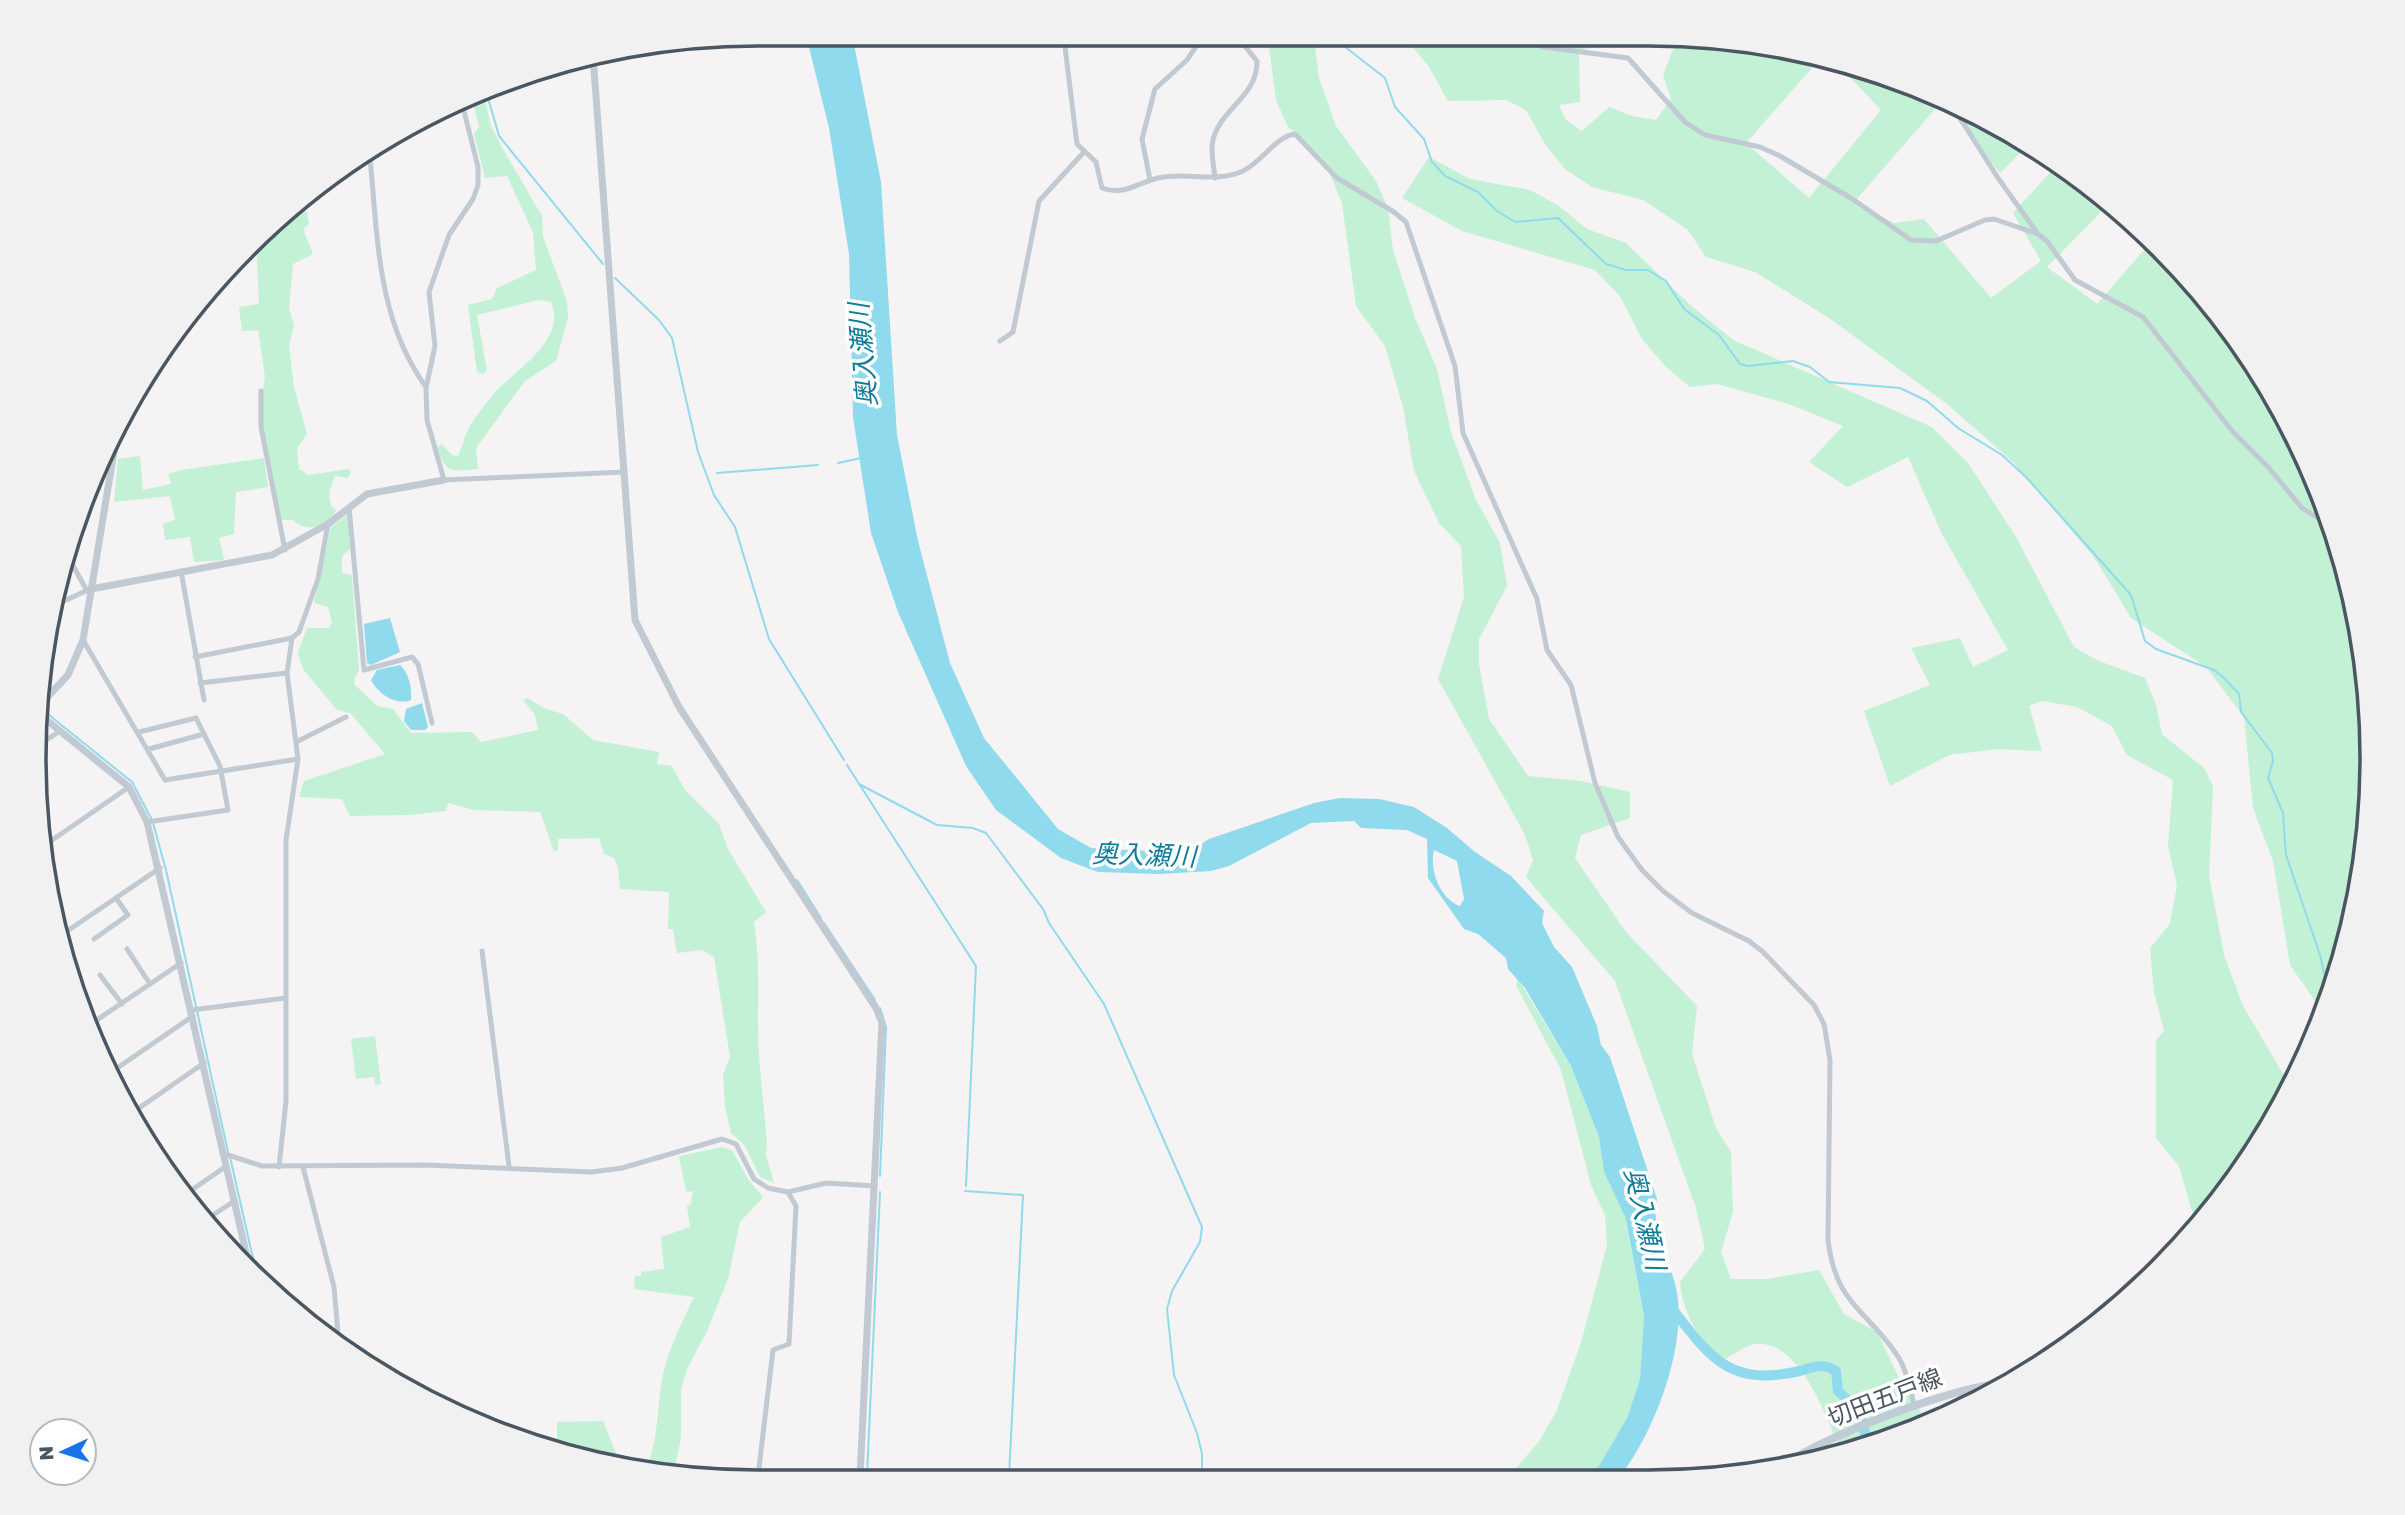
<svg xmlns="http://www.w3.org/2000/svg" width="2405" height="1515" viewBox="0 0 2405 1515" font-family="'Golos Text','Noto Sans JP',sans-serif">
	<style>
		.green { fill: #c3f1d5 }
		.water { fill: #90daee; fill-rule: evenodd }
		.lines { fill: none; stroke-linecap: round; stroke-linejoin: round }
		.stream { stroke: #90daee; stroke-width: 2 }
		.river { stroke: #90daee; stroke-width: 10 }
		.minor { stroke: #c1cad2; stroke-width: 5 }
		.tertiary { stroke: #c1cad2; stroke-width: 7 }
		.secondary { stroke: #c1cbd6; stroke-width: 8 }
		.labels { text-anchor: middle; stroke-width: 7; stroke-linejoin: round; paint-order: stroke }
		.street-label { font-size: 24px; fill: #4a5661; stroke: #fff }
		.water-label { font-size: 26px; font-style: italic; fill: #0c7c9b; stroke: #fff }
		.rim { fill: none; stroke: #4a5661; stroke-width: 3.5 }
	</style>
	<rect width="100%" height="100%" fill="#f5f3f3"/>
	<g class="green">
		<path d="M1268,39H1314L1319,78L1336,126L1376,181L1388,208L1393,250L1415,318L1437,369L1451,432L1476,500L1500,543L1507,586L1479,639V664L1489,719L1528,776L1581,781L1630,792V818L1581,835L1575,858L1626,932L1697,1006L1692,1054L1716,1128L1731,1152L1733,1212L1721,1252L1731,1279H1767L1819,1270L1844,1314L1877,1332L1903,1386L1928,1422L1842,1454C1828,1423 1801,1338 1755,1344C1745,1346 1731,1356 1721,1361C1699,1341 1682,1311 1680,1282L1705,1249L1696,1208L1615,981L1526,877L1533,860L1525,835L1438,679L1464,597L1461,546L1439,523L1414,471L1403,407L1385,346L1356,306L1342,203L1324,160L1288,127L1276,100Z"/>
		<polygon points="1406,39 1607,39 1579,52 1580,102 1559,105 1565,119 1582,131 1609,107 1632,116 1656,120 1671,99 1663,75 1677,39 1742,39 1819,60 1746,143 1809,198 1881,110 1839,66 1925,89 2026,147 2000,173 1942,101 1854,202 1894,223 1924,219 1991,298 2041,261 2013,213 2057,165 2089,183 2110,203 2047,267 2097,304 2151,242 2192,280 2275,396 2333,525 2366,663 2370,805 2347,945 2322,1011 2290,965 2273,861 2253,808 2244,717 2206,667 2131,618 2094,557 2013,462 1947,404 1829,318 1755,272 1706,257 1688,230 1643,200 1592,187 1565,169 1545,144 1526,110 1506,100 1448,101 1429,67"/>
		<path d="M484,92L490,123L500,144L542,216L543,237L567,301L568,318L556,361L525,381L476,448L478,469C451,471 447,475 437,448L442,444L452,455L458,456C462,447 464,438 468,430C473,419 483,408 490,398C511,372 568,342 551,302L538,300L477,315L487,371L483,374L477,372L468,305L492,299L497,288L536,270L533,232L507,176L485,178L474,134L479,127L472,98Z"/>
		<polygon points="1429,157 1470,179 1530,190 1559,206 1587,229 1626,243 1690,305 1733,340 1932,427 1968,463 2016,537 2074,647 2099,661 2145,678 2156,705 2162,734 2205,769 2213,787 2209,875 2224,955 2243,1006 2291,1087 2222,1199 2196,1225 2179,1166 2156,1138 2156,1040 2164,1031 2154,992 2150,948 2170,924 2177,885 2168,846 2173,780 2127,755 2112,726 2077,707 2042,701 2029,706 2042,751 1999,749 1949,755 1890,786 1864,711 1930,685 1911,648 1960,638 1973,667 2008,650 1941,532 1908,457 1847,487 1809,462 1843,426 1789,404 1717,384 1690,387 1666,367 1642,339 1620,296 1595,270 1462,231 1402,198"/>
		<path d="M305,193L299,199L298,210L307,212L309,224L303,229L313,254L293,264L289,308L294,325L289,346L294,387L307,434L297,448L299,469L309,475L349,469L351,473L347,478L335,476L329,492L331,506L336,510C327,528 307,533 293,520H279L262,430L261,405L265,377L258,330L242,331L239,307L259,304L256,239L280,213Z"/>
		<polygon points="140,456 143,490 171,484 168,474 181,470 264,458 268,487 236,492 234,534 219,538 224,560 194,562 190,537 165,540 163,524 175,520 170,496 114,502 118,459"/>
		<path d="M348,514L350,549L342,556V573L352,575L359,670L354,679L355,685L377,706L393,709L411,733L472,732L481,742L538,730L535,715L523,700L527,698L546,709L563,714L593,740L659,752L657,764L672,766L685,790L719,824L728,849L766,912L754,922C762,971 755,1018 760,1068C762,1093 765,1118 767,1143L766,1155L774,1183L760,1177L745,1146L731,1133L725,1107L723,1075L730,1057L714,957L702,950L677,953L673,929H668L669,892L620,889L618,867L614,858L604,854L599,838L558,839V850L554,851L540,812L474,810L448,803L446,811L409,815L350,816L342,799L299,797L304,781L385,754L351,714L336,709L303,669L298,653L307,628H329L332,622L328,607L314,603L331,527Z"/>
		<polygon points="1518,979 1571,1066 1599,1137 1604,1172 1626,1219 1644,1316 1640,1379 1627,1418 1599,1466 1584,1480 1507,1479 1540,1440 1556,1412 1581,1343 1607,1245 1605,1215 1591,1185 1561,1070 1516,985"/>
		<polygon points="375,1036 381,1084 375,1085 374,1077 356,1079 351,1039"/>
		<path d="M722,1147L732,1150L748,1179L763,1197L740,1222L728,1279L707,1331L687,1369L681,1389V1438L673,1476H663L557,1447V1422L603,1421L620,1463L649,1461C659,1432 657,1404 663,1374C669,1348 682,1322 694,1297L634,1289L635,1276H641V1272L664,1269L661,1237L690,1227L687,1206L691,1204L693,1191L686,1192L679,1156Z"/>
	</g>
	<g class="water">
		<path d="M853,39L881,182L897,435L918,541L950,663L984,738L1058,829L1091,848L1186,853L1209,839L1314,803L1340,798L1379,799L1414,807L1447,828L1475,852L1511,876L1544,911L1542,923L1554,947L1572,967L1597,1026L1601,1045L1610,1057L1657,1199C1650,1226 1670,1262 1676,1288C1689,1344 1653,1437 1617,1480H1584L1599,1466L1627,1418L1640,1379L1644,1316L1626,1219L1604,1172L1599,1137L1571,1066L1525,988L1508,969L1506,958L1478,934L1464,929L1428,878L1427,839L1407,830L1361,828L1354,821L1311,823L1229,866L1211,871L1160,874L1098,872L1082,866L1061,858L996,810L966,766L898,612L871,533L853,417L849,254L829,128L807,39ZM1434,850L1457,861L1464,899L1460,906C1440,899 1429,870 1434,850Z"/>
		<polygon points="390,618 400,652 371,665 367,663 364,624"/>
		<path d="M400,665C409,673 412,688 411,700C396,706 378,694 371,680L377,670Z"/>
		<polygon points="422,703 428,727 425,730 411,730 404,721 406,709"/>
	</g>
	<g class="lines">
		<g class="stream">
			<polyline points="1335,39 1385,78 1395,107 1424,139 1432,162 1445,176 1478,192 1497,211 1515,222 1558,218 1606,264 1626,270 1648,270 1666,281 1684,309 1719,335 1740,364 1748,366 1793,361 1810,367 1829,382 1900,388 1927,401 1958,428 2002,455 2026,477 2131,595 2145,641 2156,649 2214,670 2224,678 2239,694 2241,712 2272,753 2273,761 2268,778 2283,813 2286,855 2320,955 2329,994"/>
			<polyline points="486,91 499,136 603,264"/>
			<polyline points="615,278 659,320 672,338 698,452 714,495 735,527 769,639 844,760"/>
			<polyline points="838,463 861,458"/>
			<polyline points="717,473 818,465"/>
			<polyline points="44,711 132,782 151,818"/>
			<polyline points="847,765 976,966 966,1186"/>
			<polyline points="859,784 937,825 973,828 986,833 1043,909 1049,923 1104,1004 1202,1227 1200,1242 1172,1291 1167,1309 1174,1375 1197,1433 1202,1454 1202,1478"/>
			<polyline points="153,823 166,870 228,1152"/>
			<polyline points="797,880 821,918"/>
			<polyline points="824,923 875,1000"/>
			<polyline points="880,1008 886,1027 880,1176"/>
			<polyline points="230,1157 257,1276"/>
			<polyline points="965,1191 1023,1195 1009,1477"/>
			<polyline points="867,1476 880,1192"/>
		</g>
		<path class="river" d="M1670,1306C1711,1358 1728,1387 1800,1371C1815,1367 1821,1362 1836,1371L1838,1391L1860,1412L1868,1445"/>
		<g class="minor">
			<path d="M1064,39L1077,144L1096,162L1102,188C1124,196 1137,183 1158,178C1187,171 1214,184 1243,171C1261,163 1276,136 1295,134L1337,178L1394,212L1406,222L1455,366L1463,433L1537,599L1547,650L1571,685L1595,783L1618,837L1642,870L1663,891L1692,913L1749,941L1763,952L1814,1005L1824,1024L1830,1060L1828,1240C1836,1305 1865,1308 1897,1355C1907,1369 1910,1391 1915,1407"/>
			<polyline points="1527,39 1543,47 1628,58 1685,122 1705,135 1760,147 1780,156 1854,200 1911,240 1936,241 1985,220 1994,219 2038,234 2047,241 2075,280 2143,317 2233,432 2269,468 2302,508 2334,528"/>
			<polyline points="462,103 478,167 478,185 473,199 449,235 429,292 435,346 426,388 427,420 444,480 624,472"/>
			<polyline points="1951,104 1998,178 2038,234"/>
			<path d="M369,148C378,231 375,317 426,387"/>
			<path d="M1215,178C1214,166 1210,151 1213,140C1220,109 1258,96 1257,61L1239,39"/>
			<polyline points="1150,180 1142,139 1155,89 1187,60 1201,39"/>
			<polyline points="1000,341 1013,332 1039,201 1084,152"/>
			<polyline points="261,391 261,427 285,550"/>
			<polyline points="349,507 364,670 412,657 418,664 432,723"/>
			<polyline points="65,551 87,591"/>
			<polyline points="181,571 204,700"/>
			<polyline points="49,608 88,590"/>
			<polyline points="83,640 165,780 298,759"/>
			<polyline points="195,657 292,638"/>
			<polyline points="200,683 287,673"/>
			<polyline points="139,732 196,718 220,766 228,810 147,822"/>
			<polyline points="296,742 346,717"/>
			<polyline points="34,748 60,731"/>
			<polyline points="149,749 204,734"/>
			<polyline points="45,845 129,787"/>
			<polyline points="57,938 160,868"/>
			<polyline points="94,939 128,915 116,898"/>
			<polyline points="127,949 150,984"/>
			<polyline points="482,951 509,1166"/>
			<polyline points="100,975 122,1004"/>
			<polyline points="192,1010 286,998"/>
			<polyline points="88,1026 181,963"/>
			<polyline points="107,1075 193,1016"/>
			<polyline points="129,1115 204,1063"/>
			<polyline points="222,1153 262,1166 426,1165 592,1172 622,1168 722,1139 736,1144 754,1179 768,1188 788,1192 826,1183 875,1186"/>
			<polyline points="279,1167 286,1101 286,840 298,759 287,673 292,638 299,632 318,579 328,524"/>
			<polyline points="303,1167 334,1287 339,1345"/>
			<polyline points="183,1196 225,1167"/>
			<polyline points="210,1217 233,1202"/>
			<polyline points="758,1476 773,1350 789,1344 796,1206 788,1192"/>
		</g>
		<g class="tertiary">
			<polyline points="593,56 635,620 679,707 876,1008 882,1023 860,1476"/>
			<polyline points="91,589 272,555 328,524 367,494 444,480"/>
			<polyline points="38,707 68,675 83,640 119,421"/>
			<polyline points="38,713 129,787 147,822 250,1270"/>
		</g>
		<path class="secondary" d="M1783,1466C1823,1436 1958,1385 2006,1383"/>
	</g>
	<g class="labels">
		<g class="street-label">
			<text transform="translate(1885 1398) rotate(-21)" y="8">切田五戸線</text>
		</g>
		<g class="water-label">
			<text transform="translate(863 355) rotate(-95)" y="9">奥入瀬川</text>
			<text transform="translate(1144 855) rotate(2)" y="9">奥入瀬川</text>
			<text transform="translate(1645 1219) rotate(77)" y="9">奥入瀬川</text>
		</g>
	</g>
	<path d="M0 0H2405V1515H0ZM758 46H1648A712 712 0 0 1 2360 758V758A712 712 0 0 1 1648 1470H758A712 712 0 0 1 46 758V758A712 712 0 0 1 758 46Z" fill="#f1f1f2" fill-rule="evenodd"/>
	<path class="rim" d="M758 46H1648A712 712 0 0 1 2360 758V758A712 712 0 0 1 1648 1470H758A712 712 0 0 1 46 758V758A712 712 0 0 1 758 46Z"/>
	<g transform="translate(63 1452) rotate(266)"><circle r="33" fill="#ffffff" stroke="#b7bbc0" stroke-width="2"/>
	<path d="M0-5L12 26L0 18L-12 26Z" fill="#1a73e8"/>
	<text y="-10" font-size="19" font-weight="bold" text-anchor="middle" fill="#4a5661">N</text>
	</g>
</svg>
